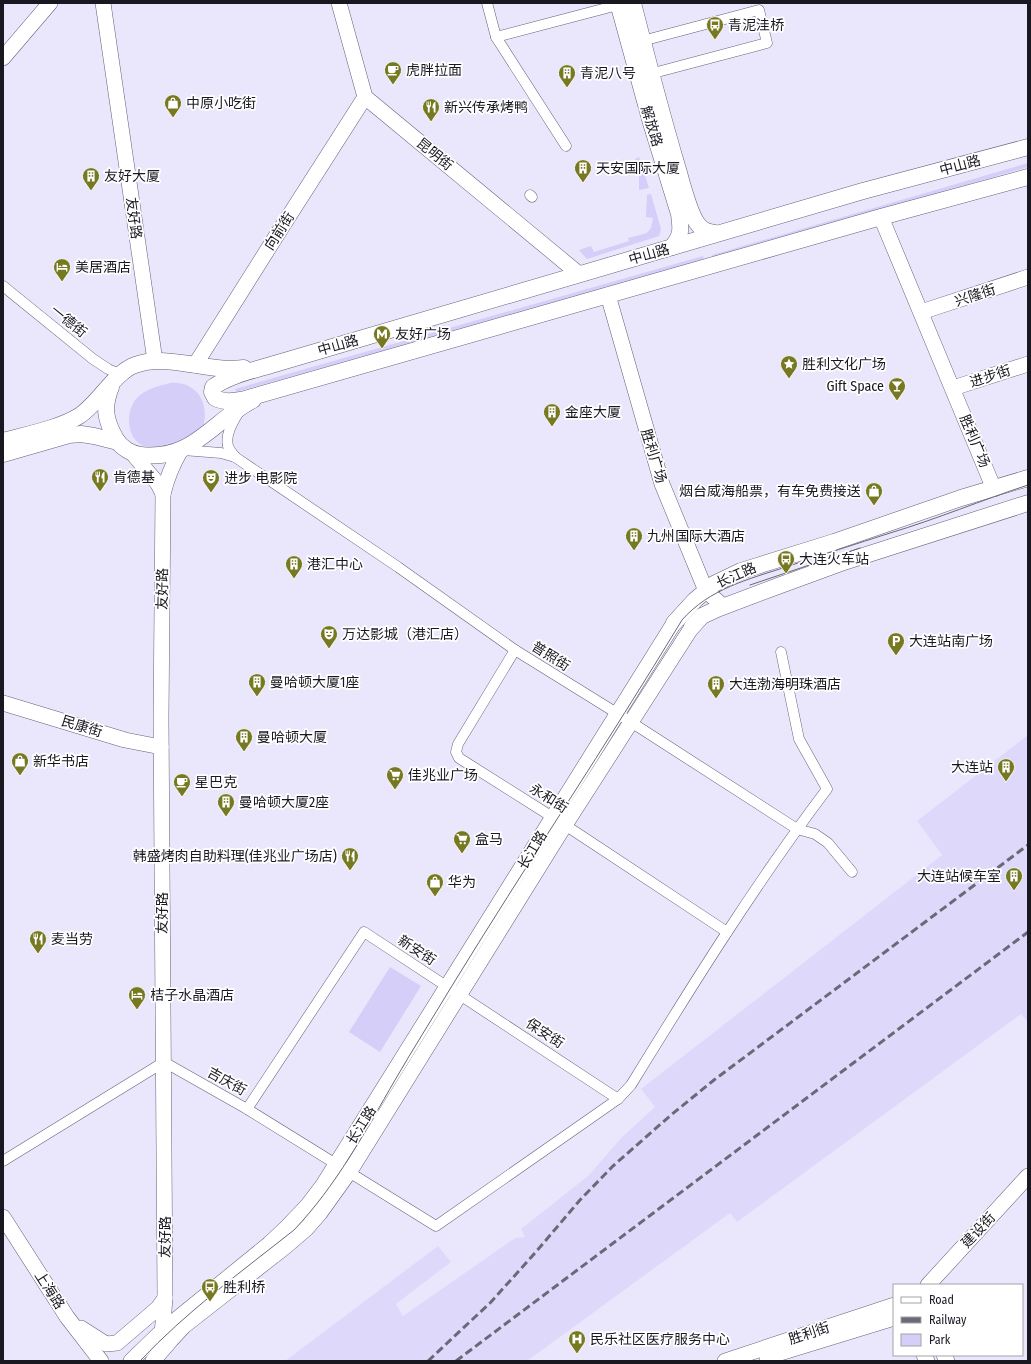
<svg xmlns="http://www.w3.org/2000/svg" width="1031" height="1364" viewBox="0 0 1031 1364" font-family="'Fira Sans Condensed','Noto Sans SC',sans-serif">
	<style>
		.built { fill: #ded9fb }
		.green { fill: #d4cef8 }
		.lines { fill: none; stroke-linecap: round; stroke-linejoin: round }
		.street-casing { stroke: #656178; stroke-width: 11 }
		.secondary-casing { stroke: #656178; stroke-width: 16 }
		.primary-casing { stroke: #656178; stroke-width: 17 }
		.street { stroke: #fff; stroke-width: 10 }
		.secondary { stroke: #fff; stroke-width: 15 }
		.primary { stroke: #fff; stroke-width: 16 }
		.tram { stroke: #6a6977; stroke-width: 1 }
		.rail { stroke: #6a6977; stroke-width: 3; stroke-dasharray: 8 4; stroke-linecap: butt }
		.labels { text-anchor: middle; stroke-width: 3.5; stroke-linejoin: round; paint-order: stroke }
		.poi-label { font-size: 14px; fill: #191821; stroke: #fff; text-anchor: start }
		.street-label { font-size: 14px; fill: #191821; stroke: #fff }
	</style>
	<rect width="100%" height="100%" fill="#eae7fd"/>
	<polygon class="built" points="1028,735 1028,1022 1021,1014 737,1222 730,1213 527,1361 285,1361 438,1246 451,1262 396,1304 403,1316 515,1238 525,1237 521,1229 588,1176 622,1137 655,1107 641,1089 942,855 917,821"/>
	<g class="green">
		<polygon points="639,157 649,188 639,190 639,175 635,159"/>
		<polygon points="1028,163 1028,167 713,259 712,255"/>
		<polygon points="651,194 661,229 659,236 587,259 579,250 591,246 594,252 629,241 628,238 647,233 651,228 653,218 646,217 647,195"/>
		<polygon points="703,256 704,259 650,276 236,392 235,389"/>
		<path d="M170,383C197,381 210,403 203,428C194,434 184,442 174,447C170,449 164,448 159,448C154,448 149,448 144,446C126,439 125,411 137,398C145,389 159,386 170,383Z"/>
		<polygon points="390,967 421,986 380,1052 349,1032"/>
	</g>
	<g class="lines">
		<g class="street-casing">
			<g id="street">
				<polyline points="487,3 496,37 566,146"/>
				<polyline points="496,37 618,5"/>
				<polyline points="642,41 759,10 767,43 646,75"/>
				<polyline points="530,195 532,197"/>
				<polyline points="3,286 93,359 108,369 120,374"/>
				<polyline points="183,450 221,453 235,457 398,567 515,650 623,717 797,829 815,834 828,843 852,872"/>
				<path d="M235,457C233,454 229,450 228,446C225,435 233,421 239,412"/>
				<polyline points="515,650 458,744 456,752 459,758 565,825 727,932"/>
				<polyline points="247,1109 364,932 618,1099"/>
				<path d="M3,1161L164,1062L247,1109L436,1226L618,1099L631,1085C693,984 756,883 827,789L799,739L781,652"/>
			</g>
		</g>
		<g class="secondary-casing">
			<g id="secondary">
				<polyline points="103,3 155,361"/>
				<polyline points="339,3 365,97 579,274"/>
				<polyline points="3,58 50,3"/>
				<polyline points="881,217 994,489"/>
				<polyline points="608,295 662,484 706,591 723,606"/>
				<polyline points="921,312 1028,277"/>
				<polyline points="195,365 280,230 365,97"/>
				<polyline points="953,388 1028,364"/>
				<polyline points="133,454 158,484 163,494"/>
				<polyline points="3,703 125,740 161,747"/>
				<polyline points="3,1217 67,1317 101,1361"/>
				<polyline points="928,1285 1028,1176"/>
				<polyline points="81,1328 106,1344 117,1343 158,1308 165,1298"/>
				<path d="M162,1335L165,1298L161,719L163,494C167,478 172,465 181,450"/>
				<polyline points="924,1355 927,1361"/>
				<polyline points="944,1355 947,1361"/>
				<polyline points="767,1357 894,1318"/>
				<polyline points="131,1361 162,1331 269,1244 287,1227 307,1206 323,1185 674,623"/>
				<polyline points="153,1361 171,1340 184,1326 285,1247 306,1229 320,1213 350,1171 565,825 692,627"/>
				<polyline points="725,1361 894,1305"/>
			</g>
		</g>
		<g class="primary-casing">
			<g id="primary">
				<path d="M618,3L651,123L679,214C681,229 682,235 672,247"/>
				<path d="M633,3C647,58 661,112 677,166C682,182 688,210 697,223C702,230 707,232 715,233"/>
				<path d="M1028,147L863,191L271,365C251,371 231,375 213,387L212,392L215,398C225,403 234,401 245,399L881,217L1028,177"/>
				<path d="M111,387C103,407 105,420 116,439C121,448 132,454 141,455C193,461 213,420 253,400"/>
				<path d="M3,441C25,435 60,428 79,416C98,404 115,372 135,365C170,353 207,373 244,368"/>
				<polyline points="3,454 69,435 81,434 94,436 118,442"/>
				<polyline points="674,623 695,600 714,584 741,571 834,542 961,498 1028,478"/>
				<polyline points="692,627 702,616 717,609 778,586 841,563 1028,503"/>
			</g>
		</g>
		<use href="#street" class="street"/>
		<use href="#secondary" class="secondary"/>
		<use href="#primary" class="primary"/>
		<g class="tram">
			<polyline points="750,585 860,548"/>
			<path d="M140,1361C186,1312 241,1272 294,1230C336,1186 365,1132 395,1080C413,1049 432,1019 450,989C526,865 607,744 682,620C709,589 749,579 786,567C821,555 856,544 890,533C937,519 982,500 1028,485"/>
		</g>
		<g class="rail">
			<polyline points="428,1361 491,1302 535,1253 580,1200 613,1166 671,1115 714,1080 1028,845"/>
			<polyline points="456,1361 1028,932"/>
		</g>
	</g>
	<defs>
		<g id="bus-pin" transform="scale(0.9)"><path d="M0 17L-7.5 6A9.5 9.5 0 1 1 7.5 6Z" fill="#767921" stroke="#fff"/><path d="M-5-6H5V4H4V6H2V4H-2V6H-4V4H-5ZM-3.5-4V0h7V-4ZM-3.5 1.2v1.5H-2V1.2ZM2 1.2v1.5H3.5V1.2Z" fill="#fff"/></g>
		<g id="cafe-pin" transform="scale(0.9)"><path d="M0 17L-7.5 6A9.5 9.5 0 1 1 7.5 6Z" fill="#767921" stroke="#fff"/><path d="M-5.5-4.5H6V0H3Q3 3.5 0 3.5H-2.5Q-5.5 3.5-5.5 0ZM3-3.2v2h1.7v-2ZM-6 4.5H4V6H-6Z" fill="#fff"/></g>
		<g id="building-pin" transform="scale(0.9)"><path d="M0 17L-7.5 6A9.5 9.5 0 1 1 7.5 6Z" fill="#767921" stroke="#fff"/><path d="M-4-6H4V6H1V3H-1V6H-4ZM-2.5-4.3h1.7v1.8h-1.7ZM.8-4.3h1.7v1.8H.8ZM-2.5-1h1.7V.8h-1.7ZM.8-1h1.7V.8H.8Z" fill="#fff"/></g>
		<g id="shop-pin" transform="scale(0.9)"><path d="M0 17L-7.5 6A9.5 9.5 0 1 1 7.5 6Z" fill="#767921" stroke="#fff"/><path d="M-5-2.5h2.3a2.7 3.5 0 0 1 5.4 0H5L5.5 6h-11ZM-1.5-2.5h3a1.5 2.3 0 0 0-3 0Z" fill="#fff"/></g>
		<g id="restaurant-pin" transform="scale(0.9)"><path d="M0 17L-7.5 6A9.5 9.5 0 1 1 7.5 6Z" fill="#767921" stroke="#fff"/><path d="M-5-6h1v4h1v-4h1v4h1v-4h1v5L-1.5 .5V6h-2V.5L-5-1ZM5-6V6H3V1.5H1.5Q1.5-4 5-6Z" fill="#fff"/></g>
		<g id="hotel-pin" transform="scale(0.9)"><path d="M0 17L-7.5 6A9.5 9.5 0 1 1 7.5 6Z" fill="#767921" stroke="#fff"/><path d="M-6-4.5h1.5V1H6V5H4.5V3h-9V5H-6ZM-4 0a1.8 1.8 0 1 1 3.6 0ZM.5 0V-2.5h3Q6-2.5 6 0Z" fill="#fff"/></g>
		<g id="metro-pin" transform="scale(0.9)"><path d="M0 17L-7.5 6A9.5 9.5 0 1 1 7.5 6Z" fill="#767921" stroke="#fff"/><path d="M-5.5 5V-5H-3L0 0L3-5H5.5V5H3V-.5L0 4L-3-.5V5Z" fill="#fff"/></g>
		<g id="sight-pin" transform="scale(0.9)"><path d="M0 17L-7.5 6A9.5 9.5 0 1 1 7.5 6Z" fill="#767921" stroke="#fff"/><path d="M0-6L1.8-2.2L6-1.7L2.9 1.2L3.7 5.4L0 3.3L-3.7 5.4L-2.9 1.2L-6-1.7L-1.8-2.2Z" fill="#fff"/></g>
		<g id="bar-pin" transform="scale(0.9)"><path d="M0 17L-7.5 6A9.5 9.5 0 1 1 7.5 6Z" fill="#767921" stroke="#fff"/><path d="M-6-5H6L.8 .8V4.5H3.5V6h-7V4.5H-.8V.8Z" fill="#fff"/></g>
		<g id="theatre-pin" transform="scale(0.9)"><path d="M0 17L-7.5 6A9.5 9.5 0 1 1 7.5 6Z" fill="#767921" stroke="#fff"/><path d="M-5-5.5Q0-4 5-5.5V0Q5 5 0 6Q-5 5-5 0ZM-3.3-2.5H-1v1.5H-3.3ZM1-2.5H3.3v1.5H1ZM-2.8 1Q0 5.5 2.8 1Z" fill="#fff"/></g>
		<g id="parking-pin" transform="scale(0.9)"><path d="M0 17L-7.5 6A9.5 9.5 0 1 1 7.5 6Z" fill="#767921" stroke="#fff"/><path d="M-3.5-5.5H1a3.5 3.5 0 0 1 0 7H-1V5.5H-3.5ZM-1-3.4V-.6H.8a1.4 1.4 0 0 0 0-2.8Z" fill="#fff"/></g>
		<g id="supermarket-pin" transform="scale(0.9)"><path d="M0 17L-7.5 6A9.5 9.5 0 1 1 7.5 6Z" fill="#767921" stroke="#fff"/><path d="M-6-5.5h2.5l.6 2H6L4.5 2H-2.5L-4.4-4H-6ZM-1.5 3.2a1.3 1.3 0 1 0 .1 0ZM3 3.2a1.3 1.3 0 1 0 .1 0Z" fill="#fff"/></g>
		<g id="hospital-pin" transform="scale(0.9)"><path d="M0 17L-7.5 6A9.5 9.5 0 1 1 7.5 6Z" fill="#767921" stroke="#fff"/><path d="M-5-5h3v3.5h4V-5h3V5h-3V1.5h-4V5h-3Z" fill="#fff"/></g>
	</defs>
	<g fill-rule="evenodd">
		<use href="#bus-pin" x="715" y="25"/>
		<use href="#cafe-pin" x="393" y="70"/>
		<use href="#building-pin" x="567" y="73"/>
		<use href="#shop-pin" x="173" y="103"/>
		<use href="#restaurant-pin" x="431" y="107"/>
		<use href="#building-pin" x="583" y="168"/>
		<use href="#building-pin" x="91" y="176"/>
		<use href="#hotel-pin" x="62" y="267"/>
		<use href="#metro-pin" x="382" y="334"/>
		<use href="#sight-pin" x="789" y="364"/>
		<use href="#bar-pin" x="897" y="386"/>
		<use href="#building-pin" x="552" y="412"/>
		<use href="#restaurant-pin" x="100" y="477"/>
		<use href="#theatre-pin" x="211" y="478"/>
		<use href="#shop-pin" x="874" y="491"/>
		<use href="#building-pin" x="634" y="536"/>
		<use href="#bus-pin" x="786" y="559"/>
		<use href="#building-pin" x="294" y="564"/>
		<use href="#theatre-pin" x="329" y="634"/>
		<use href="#parking-pin" x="896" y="641"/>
		<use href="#building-pin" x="257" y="682"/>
		<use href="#building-pin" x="716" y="684"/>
		<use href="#building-pin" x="244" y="737"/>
		<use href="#shop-pin" x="20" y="761"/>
		<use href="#building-pin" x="1006" y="767"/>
		<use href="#supermarket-pin" x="395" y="775"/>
		<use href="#cafe-pin" x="182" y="782"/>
		<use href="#building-pin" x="226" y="802"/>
		<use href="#supermarket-pin" x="462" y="839"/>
		<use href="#restaurant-pin" x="350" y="856"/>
		<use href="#building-pin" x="1014" y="876"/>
		<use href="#shop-pin" x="435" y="882"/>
		<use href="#restaurant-pin" x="38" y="939"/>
		<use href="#hotel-pin" x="137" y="995"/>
		<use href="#bus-pin" x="210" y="1287"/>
		<use href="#hospital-pin" x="577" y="1339"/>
	</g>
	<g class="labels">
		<g class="poi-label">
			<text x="728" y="30">青泥洼桥</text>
			<text x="406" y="75">虎胖拉面</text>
			<text x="580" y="78">青泥八号</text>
			<text x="186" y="108">中原小吃街</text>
			<text x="444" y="112">新兴传承烤鸭</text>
			<text x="596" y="173">天安国际大厦</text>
			<text x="104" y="181">友好大厦</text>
			<text x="75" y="272">美居酒店</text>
			<text x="395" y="339">友好广场</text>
			<text x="802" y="369">胜利文化广场</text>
			<text x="884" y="391" text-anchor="end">Gift Space</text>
			<text x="565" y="417">金座大厦</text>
			<text x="113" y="482">肯德基</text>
			<text x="224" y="483">进步 电影院</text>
			<text x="861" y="496" text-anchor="end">烟台威海船票，有车免费接送</text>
			<text x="647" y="541">九州国际大酒店</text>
			<text x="799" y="564">大连火车站</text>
			<text x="307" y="569">港汇中心</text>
			<text x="342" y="639">万达影城（港汇店）</text>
			<text x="909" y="646">大连站南广场</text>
			<text x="270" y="687">曼哈顿大厦1座</text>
			<text x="729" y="689">大连渤海明珠酒店</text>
			<text x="257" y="742">曼哈顿大厦</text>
			<text x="33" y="766">新华书店</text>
			<text x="993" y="772" text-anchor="end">大连站</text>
			<text x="408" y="780">佳兆业广场</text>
			<text x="195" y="787">星巴克</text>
			<text x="239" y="807">曼哈顿大厦2座</text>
			<text x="475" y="844">盒马</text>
			<text x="337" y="861" text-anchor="end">韩盛烤肉自助料理(佳兆业广场店)</text>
			<text x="1001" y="881" text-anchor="end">大连站候车室</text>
			<text x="448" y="887">华为</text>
			<text x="51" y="944">麦当劳</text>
			<text x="150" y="1000">桔子水晶酒店</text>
			<text x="223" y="1292">胜利桥</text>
			<text x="590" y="1344">民乐社区医疗服务中心</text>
		</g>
		<g class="street-label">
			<text transform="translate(652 126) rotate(73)" y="5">解放路</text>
			<text transform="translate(435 154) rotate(39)" y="5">昆明街</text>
			<text transform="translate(960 165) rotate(-15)" y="5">中山路</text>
			<text transform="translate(134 218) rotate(82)" y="5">友好路</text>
			<text transform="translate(279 231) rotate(-57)" y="5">向前街</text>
			<text transform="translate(649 254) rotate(-16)" y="5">中山路</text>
			<text transform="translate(975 295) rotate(-18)" y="5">兴隆街</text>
			<text transform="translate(69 321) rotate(39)" y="5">一德街</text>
			<text transform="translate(338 345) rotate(-16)" y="5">中山路</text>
			<text transform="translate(990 376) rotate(-18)" y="5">进步街</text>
			<text transform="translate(975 441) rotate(67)" y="5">胜利广场</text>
			<text transform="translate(654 456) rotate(73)" y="5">胜利广场</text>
			<text transform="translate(736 575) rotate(-24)" y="5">长江路</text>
			<text transform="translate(162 589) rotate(-89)" y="5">友好路</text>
			<text transform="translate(551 656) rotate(32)" y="5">普照街</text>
			<text transform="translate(82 726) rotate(17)" y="5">民康街</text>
			<text transform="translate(549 798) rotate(32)" y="5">永和街</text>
			<text transform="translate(532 850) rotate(-59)" y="5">长江路</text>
			<text transform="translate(162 913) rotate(-90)" y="5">友好路</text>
			<text transform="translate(417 950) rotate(33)" y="5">新安街</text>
			<text transform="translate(545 1033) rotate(33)" y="5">保安街</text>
			<text transform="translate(227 1081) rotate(29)" y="5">吉庆街</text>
			<text transform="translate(361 1125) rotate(-58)" y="5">长江路</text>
			<text transform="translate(978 1230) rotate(-47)" y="5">建设街</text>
			<text transform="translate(165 1237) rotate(-90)" y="5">友好路</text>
			<text transform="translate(50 1290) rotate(57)" y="5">上海路</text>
			<text transform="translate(809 1333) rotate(-18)" y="5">胜利街</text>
		</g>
	</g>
	<rect width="1031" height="1364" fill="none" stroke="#191821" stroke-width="8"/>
	<rect x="893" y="1284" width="130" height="72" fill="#ffffff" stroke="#a3a3a6"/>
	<rect x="901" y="1297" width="20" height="6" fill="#ffffff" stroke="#a3a3a6"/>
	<text x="929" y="1304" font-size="12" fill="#191821">Road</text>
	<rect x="901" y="1317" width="20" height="6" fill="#6a6977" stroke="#a3a3a6"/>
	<text x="929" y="1324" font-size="12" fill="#191821">Railway</text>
	<rect x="901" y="1334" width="20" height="12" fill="#d4cef8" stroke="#a3a3a6"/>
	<text x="929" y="1344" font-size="12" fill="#191821">Park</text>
</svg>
